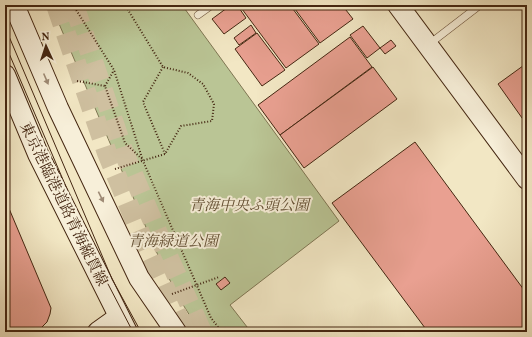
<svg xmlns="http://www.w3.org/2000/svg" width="532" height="337" viewBox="0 0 532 337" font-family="Vollkorn,'Noto Serif JP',serif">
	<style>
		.green { fill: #bac595; stroke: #7f7653 }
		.building { fill: #e9a091; stroke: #442611 }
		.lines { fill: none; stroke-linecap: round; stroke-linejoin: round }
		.secondary-tunnel { stroke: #cfc0a0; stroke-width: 20; stroke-dasharray: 20 10; stroke-linecap: butt }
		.lane-casing { stroke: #70563e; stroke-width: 8 }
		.secondary-casing { stroke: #442611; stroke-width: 22 }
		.path { stroke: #442611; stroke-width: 2; stroke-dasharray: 1 2; stroke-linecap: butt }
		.lane { stroke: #f7efd9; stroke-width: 7 }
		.secondary { stroke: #f7efd9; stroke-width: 20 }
		.tram { stroke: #442611; stroke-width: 1 }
		.oneway { fill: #9e8a75 }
		.labels { text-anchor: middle; stroke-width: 4; stroke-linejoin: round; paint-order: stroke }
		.street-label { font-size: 15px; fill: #442611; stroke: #f7efd9 }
		.park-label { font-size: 15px; font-style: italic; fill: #624e32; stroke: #f7efd9 }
	</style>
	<rect width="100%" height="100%" fill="#f2e7c4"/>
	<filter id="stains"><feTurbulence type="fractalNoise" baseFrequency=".005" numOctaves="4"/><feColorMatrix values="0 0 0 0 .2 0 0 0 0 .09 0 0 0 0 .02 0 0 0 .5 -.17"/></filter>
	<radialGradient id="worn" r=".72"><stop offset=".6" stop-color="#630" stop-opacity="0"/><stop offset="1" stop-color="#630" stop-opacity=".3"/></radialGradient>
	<polygon class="green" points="51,5 182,5 339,221 230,305 251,332 200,332 177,295 157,253"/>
	<g class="building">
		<polygon points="231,5 237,5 246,18 224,34 212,19"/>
		<polygon points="239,5 290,5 319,44 286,68"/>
		<polygon points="292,5 342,5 353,19 320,43"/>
		<polygon points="251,25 256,33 239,45 234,38"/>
		<polygon points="363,26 380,48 367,58 350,35"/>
		<polygon points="257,33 285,70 262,86 235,49"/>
		<polygon points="350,37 372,67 280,135 258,105"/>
		<polygon points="391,40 396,46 385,54 380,48"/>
		<polygon points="527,63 527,125 498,84"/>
		<polygon points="373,67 397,99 304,168 280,135"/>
		<polygon points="415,142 527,294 527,332 428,332 332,203"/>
		<polygon points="5,199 51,308 50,314 47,322 40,329 34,332 5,332"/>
		<polygon points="225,277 230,283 221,290 216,284"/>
	</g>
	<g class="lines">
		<g class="secondary-tunnel">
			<polyline points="56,5 107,153 143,240 185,332"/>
			<polyline points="74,5 124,153 159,236 202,332"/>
		</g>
		<g class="lane-casing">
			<g id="lane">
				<polyline points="198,15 212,5"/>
				<polyline points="428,45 480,5"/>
			</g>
		</g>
		<g class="secondary-casing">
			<g id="secondary">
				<polyline points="14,5 58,108 139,278 176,332"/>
				<polyline points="398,5 527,179"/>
				<polyline points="5,75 38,154 127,332"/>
				<polyline points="98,332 119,317"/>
			</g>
		</g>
		<g class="path">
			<polyline points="73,5 114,70 143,161 211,318 222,332"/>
			<polyline points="163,67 143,102 165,154"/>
			<polyline points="77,81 105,86 125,143 142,159"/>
			<polyline points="105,86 114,70"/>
			<polyline points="115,169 165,154 181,126 212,121 214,104 203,84 188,73 163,67 125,5"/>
			<polyline points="172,294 219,277"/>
		</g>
		<use href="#lane" class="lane"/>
		<use href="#secondary" class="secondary"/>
		<g class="tram">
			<polyline points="5,27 112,279 141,332"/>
			<polyline points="5,44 67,189"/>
			<polyline points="108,284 133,332"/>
		</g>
	</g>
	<defs><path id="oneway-solid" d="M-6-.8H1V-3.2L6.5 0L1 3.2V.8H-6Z"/></defs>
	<g class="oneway">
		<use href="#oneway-solid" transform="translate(46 79) rotate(67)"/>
		<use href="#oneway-solid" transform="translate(101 197) rotate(64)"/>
	</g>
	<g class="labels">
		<g class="street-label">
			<text transform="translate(64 204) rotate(64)" y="5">東京港臨港道路青海縦貫線</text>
		</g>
		<g class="park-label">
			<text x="249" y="210">青海中央ふ頭公園</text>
			<text x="173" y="246">青海緑道公園</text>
		</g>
	</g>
	<rect width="532" height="337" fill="none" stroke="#f2e7c4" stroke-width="20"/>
	<rect x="6" y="6" width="520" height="325" fill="none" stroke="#442611" stroke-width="2"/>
	<rect x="10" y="10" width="512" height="317" fill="none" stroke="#442611"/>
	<g transform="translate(46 46) rotate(357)" stroke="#f7efd9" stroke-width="3" paint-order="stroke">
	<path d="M0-3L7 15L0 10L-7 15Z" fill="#442611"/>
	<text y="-6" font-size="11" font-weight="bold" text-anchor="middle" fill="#442611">N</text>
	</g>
	<rect width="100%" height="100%" filter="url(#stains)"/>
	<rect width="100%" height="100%" fill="url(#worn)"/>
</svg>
